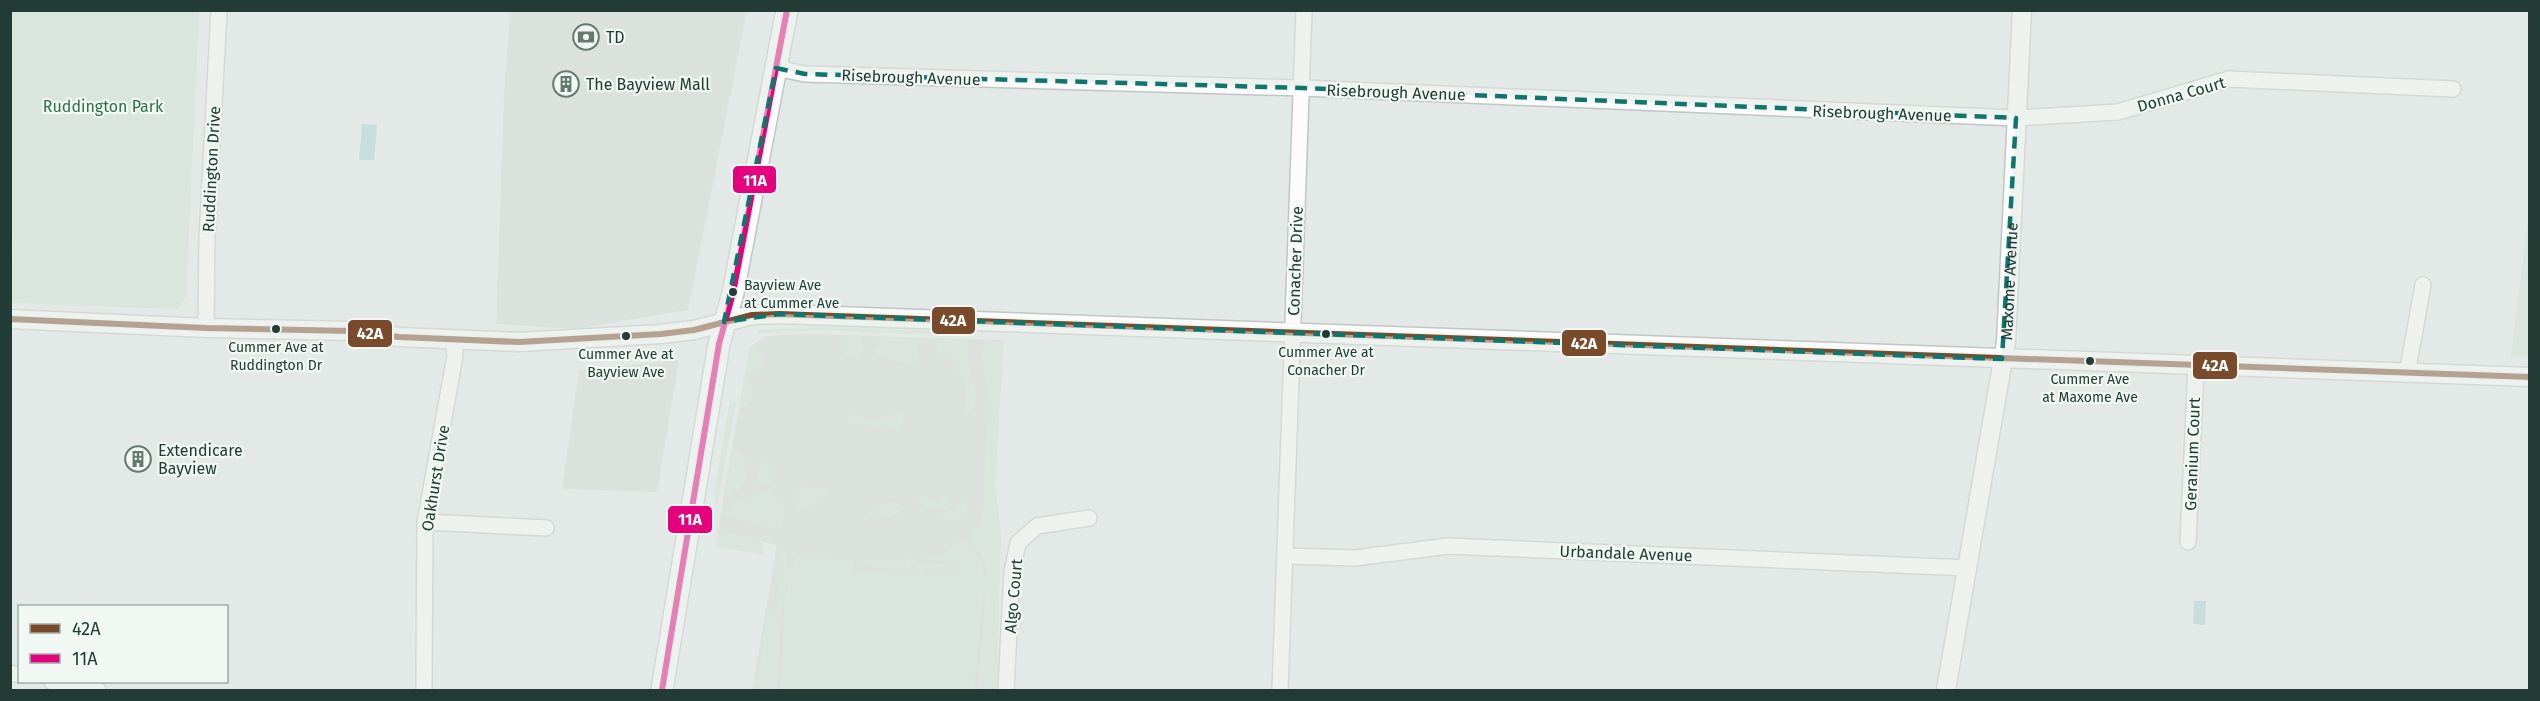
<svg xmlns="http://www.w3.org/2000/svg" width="2540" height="701" viewBox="0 0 2540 701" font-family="'Fira Sans',sans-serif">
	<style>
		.built { fill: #d1dad6 }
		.green { fill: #cce1d3 }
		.water { fill: #a5d0d5 }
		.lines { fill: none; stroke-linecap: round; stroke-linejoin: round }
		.minor-casing { stroke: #c0c6c3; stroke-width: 18 }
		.tertiary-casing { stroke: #c0c6c3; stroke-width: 21 }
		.secondary-casing { stroke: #bfc6c3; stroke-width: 24 }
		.minor { stroke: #fbfcfb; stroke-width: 15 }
		.tertiary { stroke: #fbfcfb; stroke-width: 18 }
		.secondary { stroke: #fbfcfb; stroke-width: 21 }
		.bus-1-casing { stroke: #f1f8f4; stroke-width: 10 }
		.bus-2-casing { stroke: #f1f8f4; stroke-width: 10 }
		.bus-1 { stroke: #7a4b2a; stroke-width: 6 }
		.bus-2 { stroke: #e5007d; stroke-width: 6 }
		.marked { fill: none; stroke: #0f766e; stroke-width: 4.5; stroke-dasharray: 12 8; stroke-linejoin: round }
		.bus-dot { fill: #223b34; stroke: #f1f8f4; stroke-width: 2 }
		.labels { text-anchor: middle; stroke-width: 4.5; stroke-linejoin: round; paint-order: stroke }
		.bus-label { font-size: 14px; fill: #223b34; stroke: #f1f8f4 }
		.poi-label { font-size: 16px; fill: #223b34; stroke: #f1f8f4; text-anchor: start }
		.street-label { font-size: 16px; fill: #223b34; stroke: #f1f8f4 }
		.park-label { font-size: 16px; fill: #2e7046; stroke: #f1f8f4 }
		.line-badge { stroke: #f1f8f4; stroke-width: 2 }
		.badge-label { font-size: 16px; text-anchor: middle; font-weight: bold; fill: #fff }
	</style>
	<rect width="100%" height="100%" fill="#e3e9e6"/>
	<g class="built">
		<polygon points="510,11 747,11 688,310 574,329 496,324 504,94"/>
		<polygon points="806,334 1001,340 995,485 991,690 752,690 777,545 730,534 718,537 723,499 750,347 766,336"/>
		<polygon points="679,360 657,492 562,489 579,370"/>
	</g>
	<g class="green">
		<polygon points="11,10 199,11 186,296 178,309 11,303 13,238 10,238"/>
		<polygon points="2529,213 2529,357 2511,356"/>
		<polygon points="831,327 952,332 962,336 818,330 757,333 757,330"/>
		<polygon points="848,335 860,336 864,352 858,352 858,355 844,354 843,348"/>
		<polygon points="884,337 916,338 919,365 875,356"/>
		<path d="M939,339L966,340C969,348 967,355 969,364C971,382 982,397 970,414H965V384L957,366L959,363L948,353L945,355L937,351Z"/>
		<polygon points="1004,340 995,485 1001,535 997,690 978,690 986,591 983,591 974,690 781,690 785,598 789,583 786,582 781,605 777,690 757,690 768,609 775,609 784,560 777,558 777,545 787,552 787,569 794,569 795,557 853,561 853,572 915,575 916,564 955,566 955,569 924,570 924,575 927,576 958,573 960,562 916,559 946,554 956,543 967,540 982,564 983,575 980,578 987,577 986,564 968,534 979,524 983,510 989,389 980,358 985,341"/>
		<polygon points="752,344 759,349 765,361 758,373 752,373 746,368"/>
		<polygon points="744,379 751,382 753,395 749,405 739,408"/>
		<polygon points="730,401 736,402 717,507 714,494"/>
		<path d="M903,410L902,431L848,422L850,411C866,423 886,420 903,410Z"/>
		<path d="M732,449L741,451L747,456C753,475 741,493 723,499Z"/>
		<polygon points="767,456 774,483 764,487 759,484 757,473"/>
		<polygon points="800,487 829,489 813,507 802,510 797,504"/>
		<path d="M762,492C784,494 788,509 780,528L728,517L722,513L738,500L739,503L754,496L753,493Z"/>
		<path d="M943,494L954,502C945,510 934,513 923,507L917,496L939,500Z"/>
		<path d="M964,501H967C969,517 958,525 942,519V516Z"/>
		<path d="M887,503H898L905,508C897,517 878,522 868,513L875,507Z"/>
		<polygon points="723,534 761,541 765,555 714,546 718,537"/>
		<polygon points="911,559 910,569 857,566 858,561"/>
	</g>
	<g class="water">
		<polygon points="362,124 377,125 374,160 359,160"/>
		<polygon points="2194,601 2206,601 2205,625 2193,624"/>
	</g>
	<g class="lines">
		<g class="minor-casing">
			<g id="minor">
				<polyline points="776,68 805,74 1302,88 2016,118 2118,112 2229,79 2453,89"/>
				<polyline points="206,328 207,238 219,10"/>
				<polyline points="2407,374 2423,285"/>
				<polyline points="425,522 546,528"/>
				<polyline points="2188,542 2196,366"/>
				<polyline points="1285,556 1355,558 1448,546 1969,568"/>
				<polyline points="10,673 20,675"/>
				<polyline points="52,682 98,690"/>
				<polyline points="424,690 425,522 455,356 454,339"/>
				<polyline points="1006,690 1012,572 1018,543 1037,526 1089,518"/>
				<polyline points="1280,690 1304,10"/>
			</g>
		</g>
		<g class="tertiary-casing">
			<g id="tertiary">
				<polyline points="10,319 206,328 352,331 399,337 519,342 661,334 694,330 752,315 779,314 2530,377"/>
				<path id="s1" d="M1946,690L2006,342L2022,10"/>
			</g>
		</g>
		<g class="secondary-casing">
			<polyline id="secondary" points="662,690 719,344 733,293 787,10"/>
		</g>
		<use href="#minor" class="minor"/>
		<use href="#tertiary" class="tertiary"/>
		<use href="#secondary" class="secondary"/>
		<g class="bus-1-casing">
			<polyline id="bus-1" points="10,319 206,328 352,331 399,337 519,342 661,334 694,330 752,315 779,314 2530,377"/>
		</g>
		<g class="bus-2-casing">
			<polyline id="bus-2" points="662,690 719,344 733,293 787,10"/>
		</g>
		<use href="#bus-1" class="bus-1"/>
		<use href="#bus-2" class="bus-2"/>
	</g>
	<path d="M0 0H2540V701H0ZM776,68L805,74L1302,88L2016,118L2002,359L779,314L724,322Z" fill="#e3e9e6" fill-opacity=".55" fill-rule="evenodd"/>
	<path class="marked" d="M776,68L805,74L1302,88L2016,118L2002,359L779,314L724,322Z"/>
	<defs>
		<g id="bank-ring" transform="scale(1.35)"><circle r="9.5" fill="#f1f8f4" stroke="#667872" stroke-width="1.5"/><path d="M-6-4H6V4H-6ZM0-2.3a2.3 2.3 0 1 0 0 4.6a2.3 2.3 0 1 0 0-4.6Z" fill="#667872"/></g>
		<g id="building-ring" transform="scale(1.35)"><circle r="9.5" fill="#f1f8f4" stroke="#667872" stroke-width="1.5"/><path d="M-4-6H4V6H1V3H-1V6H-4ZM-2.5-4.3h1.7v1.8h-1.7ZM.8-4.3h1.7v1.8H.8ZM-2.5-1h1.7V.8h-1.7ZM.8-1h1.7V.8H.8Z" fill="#667872"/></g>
	</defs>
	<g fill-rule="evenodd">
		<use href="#bank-ring" x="586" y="37"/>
		<use href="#building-ring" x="566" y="84"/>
		<use href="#building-ring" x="138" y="459"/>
	</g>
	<g class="bus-dot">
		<circle cx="733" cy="292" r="5"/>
		<circle cx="276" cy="329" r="5"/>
		<circle cx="1326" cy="334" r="5"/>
		<circle cx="626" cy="336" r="5"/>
		<circle cx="2090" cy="361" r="5"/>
	</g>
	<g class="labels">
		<g class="bus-label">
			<text x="744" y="290" text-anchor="start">Bayview Ave<tspan x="744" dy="18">at Cummer Ave</tspan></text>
			<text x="276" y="352">Cummer Ave at<tspan x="276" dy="18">Ruddington Dr</tspan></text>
			<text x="1326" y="357">Cummer Ave at<tspan x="1326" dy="18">Conacher Dr</tspan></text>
			<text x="626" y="359">Cummer Ave at<tspan x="626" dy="18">Bayview Ave</tspan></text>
			<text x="2090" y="384">Cummer Ave<tspan x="2090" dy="18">at Maxome Ave</tspan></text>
		</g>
		<g class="poi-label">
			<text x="606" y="43">TD</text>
			<text x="586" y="90">The Bayview Mall</text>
			<text x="158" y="456">Extendicare<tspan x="158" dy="18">Bayview</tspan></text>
		</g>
		<g class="street-label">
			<text transform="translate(911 77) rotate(2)" y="6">Risebrough Avenue</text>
			<text transform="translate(1396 92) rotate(2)" y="6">Risebrough Avenue</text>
			<text transform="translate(2181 94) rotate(-16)" y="6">Donna Court</text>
			<text transform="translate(1882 113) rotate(2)" y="6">Risebrough Avenue</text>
			<text transform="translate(211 169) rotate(-87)" y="6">Ruddington Drive</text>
			<text transform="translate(1295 261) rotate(-88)" y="6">Conacher Drive</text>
			<text dy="6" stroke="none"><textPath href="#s1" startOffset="414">Maxome Avenue</textPath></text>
			<text transform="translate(2192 454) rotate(-88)" y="6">Geranium Court</text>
			<text transform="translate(435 478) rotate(-81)" y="6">Oakhurst Drive</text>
			<text transform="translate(1626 553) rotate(2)" y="6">Urbandale Avenue</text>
			<text transform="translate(1013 596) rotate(-85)" y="6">Algo Court</text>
		</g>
		<g class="park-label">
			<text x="103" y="112">Ruddington Park</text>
		</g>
	</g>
	<g class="line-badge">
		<rect x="732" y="165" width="45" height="29" rx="6" fill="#e5007d"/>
		<rect x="931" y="306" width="45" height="29" rx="6" fill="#7a4b2a"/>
		<rect x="347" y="319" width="46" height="29" rx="6" fill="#7a4b2a"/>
		<rect x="1561" y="329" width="46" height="28" rx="6" fill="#7a4b2a"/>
		<rect x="2192" y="351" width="46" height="29" rx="6" fill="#7a4b2a"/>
		<rect x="667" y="505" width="46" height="29" rx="6" fill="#e5007d"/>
	</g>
	<g class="badge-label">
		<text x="755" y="186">11A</text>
		<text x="953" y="326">42A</text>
		<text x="370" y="339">42A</text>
		<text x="1584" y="349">42A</text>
		<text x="2215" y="371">42A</text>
		<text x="690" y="525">11A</text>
	</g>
	<rect width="2540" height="701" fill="none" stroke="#223b34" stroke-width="24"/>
	<rect x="18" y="605" width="210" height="78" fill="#f1f8f4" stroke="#9eaca7" stroke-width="1.5"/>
	<rect x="30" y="624" width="30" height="9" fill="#7a4b2a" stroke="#9eaca7" stroke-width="1.5"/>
	<text x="72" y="635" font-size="18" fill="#223b34">42A</text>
	<rect x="30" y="654" width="30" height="9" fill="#e5007d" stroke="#9eaca7" stroke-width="1.5"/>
	<text x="72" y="665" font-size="18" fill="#223b34">11A</text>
</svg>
